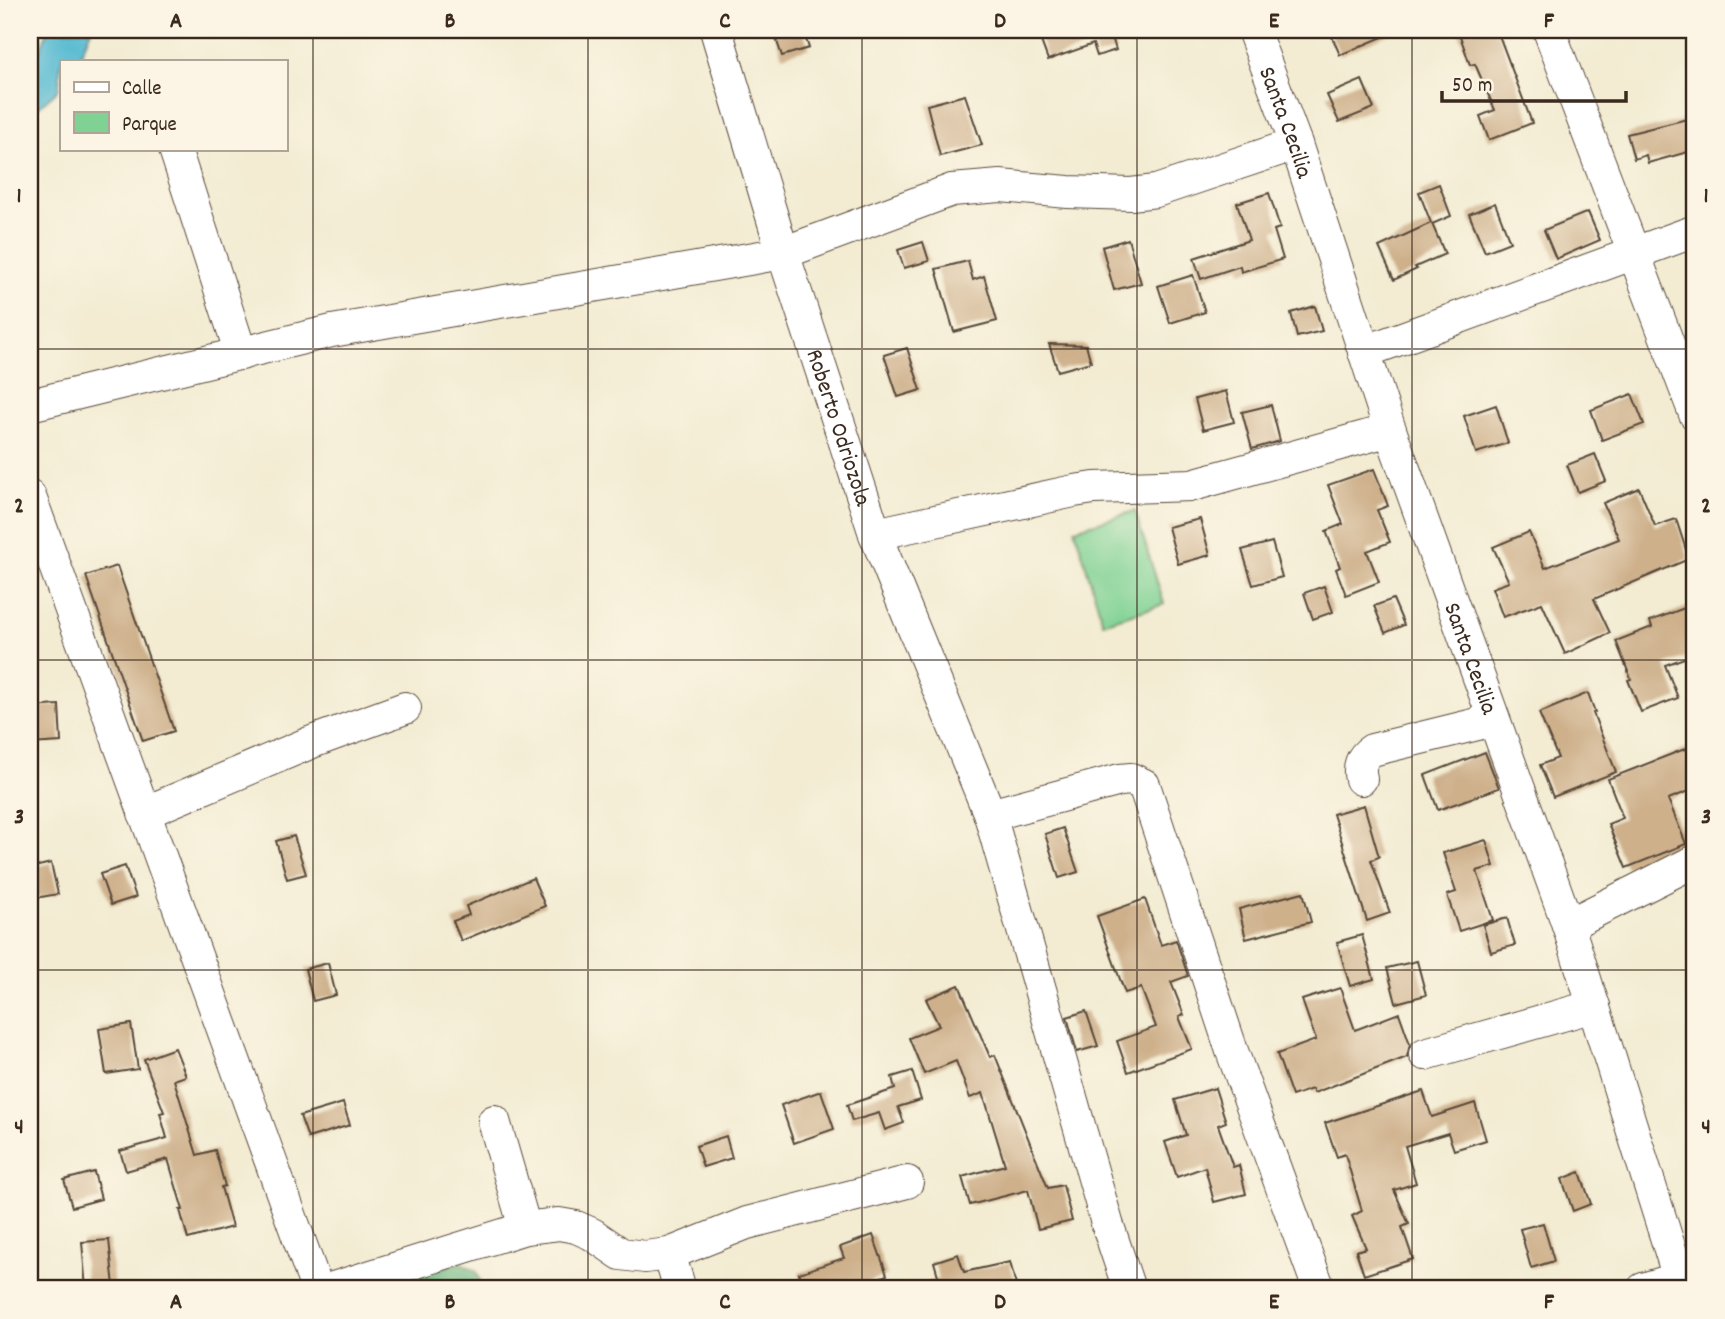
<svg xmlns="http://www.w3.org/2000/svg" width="1725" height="1319" viewBox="0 0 1725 1319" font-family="Dekko,sans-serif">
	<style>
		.green { fill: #80d294; stroke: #5e7e59; stroke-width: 2 }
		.forest { fill: #68b47e; stroke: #526f4e; stroke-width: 2 }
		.water { fill: #53b9d1; stroke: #477278; stroke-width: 2 }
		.building { fill: #ceb08b }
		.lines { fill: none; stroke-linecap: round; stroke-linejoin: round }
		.minor-casing { stroke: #574739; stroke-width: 34 }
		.minor { stroke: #fff; stroke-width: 32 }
		.grid { fill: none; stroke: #3b2a1e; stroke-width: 2; stroke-opacity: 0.55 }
		.labels { text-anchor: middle; stroke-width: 6; stroke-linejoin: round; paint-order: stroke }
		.street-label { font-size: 24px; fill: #3b2a1e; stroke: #fcf5e5 }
		.neatline { fill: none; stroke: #3b2a1e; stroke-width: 2.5 }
		.grid-label { font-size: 23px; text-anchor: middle; font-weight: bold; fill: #3b2a1e }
	</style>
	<rect width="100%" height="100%" fill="#fcf5e5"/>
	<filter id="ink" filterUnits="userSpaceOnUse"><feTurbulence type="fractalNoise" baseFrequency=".0143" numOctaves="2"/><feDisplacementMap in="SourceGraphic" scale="14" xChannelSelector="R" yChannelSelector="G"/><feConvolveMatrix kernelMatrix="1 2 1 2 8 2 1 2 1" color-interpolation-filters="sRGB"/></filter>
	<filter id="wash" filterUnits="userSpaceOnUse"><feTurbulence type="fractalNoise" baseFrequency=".00686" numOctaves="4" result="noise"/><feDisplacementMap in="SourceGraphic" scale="28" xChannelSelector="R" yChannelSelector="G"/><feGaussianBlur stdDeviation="1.57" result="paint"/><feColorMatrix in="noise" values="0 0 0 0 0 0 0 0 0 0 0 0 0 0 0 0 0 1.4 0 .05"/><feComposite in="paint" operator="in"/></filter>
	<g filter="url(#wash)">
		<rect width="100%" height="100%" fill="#f3ecd3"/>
		<polygon class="green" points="1135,511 1164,604 1103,623 1075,529"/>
		<polygon class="forest" points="460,1262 476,1271 480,1280 476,1289 365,1289"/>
		<polygon class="water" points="48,30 91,30 78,61 61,61 59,89 30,114 30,75"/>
		<g id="blocks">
			<g class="building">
				<polygon points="773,30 803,30 809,48 782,56"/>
				<polygon points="1074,30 1124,30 1124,33 1112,37 1116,50 1097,56 1093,44 1048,60 1041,41"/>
				<polygon points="1329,30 1399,30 1340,55"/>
				<polygon points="1458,30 1497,30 1532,123 1489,140 1480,116 1495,110 1475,64 1470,65"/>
				<polygon points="1362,80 1374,108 1339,122 1327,95"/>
				<polygon points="965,95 982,145 940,156 927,105"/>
				<polygon points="1695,117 1695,150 1648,163 1646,155 1634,159 1627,134"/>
				<polygon points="1439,184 1451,216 1432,224 1445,254 1415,267 1417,269 1394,280 1379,247 1431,223 1419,192"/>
				<polygon points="1269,193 1280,228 1274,230 1283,259 1241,272 1240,266 1201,279 1194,258 1249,240 1237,203"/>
				<polygon points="1495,203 1510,242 1485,252 1469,214"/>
				<polygon points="1588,212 1600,240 1556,259 1544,230"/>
				<polygon points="1128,239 1141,283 1114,290 1102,247"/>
				<polygon points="923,242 929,261 904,268 898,250"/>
				<polygon points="968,261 973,280 984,276 997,321 954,332 936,269"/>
				<polygon points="1193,275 1205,312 1170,323 1158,286"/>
				<polygon points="1315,306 1322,331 1297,337 1291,313"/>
				<polygon points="1049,344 1086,345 1091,362 1058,371"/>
				<polygon points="907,348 921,390 898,397 884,355"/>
				<polygon points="1226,391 1234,422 1203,430 1195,399"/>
				<polygon points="1632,394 1644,424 1602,440 1591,410"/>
				<polygon points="1271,405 1280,441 1252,449 1242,412"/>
				<polygon points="1496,405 1508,443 1476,453 1464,416"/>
				<polygon points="1595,454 1606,481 1578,492 1567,465"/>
				<polygon points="1374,469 1388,506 1377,510 1390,542 1367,551 1379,582 1346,595 1336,569 1340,567 1326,531 1343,524 1328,485"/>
				<polygon points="1639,488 1655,526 1676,519 1689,559 1594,599 1610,633 1565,654 1542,603 1503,617 1492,588 1509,582 1493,547 1529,532 1545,568 1619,539 1603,503"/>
				<polygon points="1200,519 1210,555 1178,564 1168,527"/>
				<polygon points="1272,542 1282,577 1253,585 1242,550"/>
				<polygon points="117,566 174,731 143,741 86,576"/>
				<polygon points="1324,586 1333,612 1313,619 1304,593"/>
				<polygon points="1393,599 1404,625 1385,633 1374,606"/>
				<polygon points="1687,607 1695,628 1695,654 1665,665 1678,698 1641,712 1628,680 1631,679 1616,641 1652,627 1650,621"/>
				<polygon points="1588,693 1595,712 1593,713 1616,772 1553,797 1540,765 1558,758 1539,713"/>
				<polygon points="59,705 61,742 30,744 30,707"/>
				<polygon points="1695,745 1695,789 1668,799 1686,844 1626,868 1608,824 1623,818 1608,779"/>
				<polygon points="1485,752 1499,788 1438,810 1425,775"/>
				<polygon points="1364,805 1379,857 1371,860 1390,913 1367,921 1333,814"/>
				<polygon points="1063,828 1078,872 1059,878 1045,834"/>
				<polygon points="294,836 306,874 287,879 276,841"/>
				<polygon points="1486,840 1494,866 1477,871 1493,920 1459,931 1447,895 1456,892 1443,853"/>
				<polygon points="51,863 58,894 30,899 30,868"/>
				<polygon points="125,866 136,897 111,905 100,874"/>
				<polygon points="533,878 545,906 461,941 453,921 469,915 466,906"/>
				<polygon points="1303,892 1311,922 1246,939 1239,909"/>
				<polygon points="1145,899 1161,945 1176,940 1188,976 1171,982 1184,1015 1179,1017 1192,1049 1128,1072 1117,1041 1156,1027 1141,988 1125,993 1097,916"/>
				<polygon points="1507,918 1515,945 1491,952 1483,925"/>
				<polygon points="1362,935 1374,979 1350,986 1337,942"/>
				<polygon points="1417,961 1426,995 1396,1003 1387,968"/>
				<polygon points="328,963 336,995 313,1001 305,969"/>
				<polygon points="959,985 990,1057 995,1055 1048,1188 1063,1185 1072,1221 1038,1229 1028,1190 970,1205 962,1177 1005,1165 983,1093 970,1098 956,1061 924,1074 909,1038 939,1026 926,999"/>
				<polygon points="1340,988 1355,1030 1399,1013 1410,1044 1407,1057 1314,1093 1312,1089 1292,1096 1277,1054 1316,1040 1302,1000"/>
				<polygon points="1086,1011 1098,1046 1077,1052 1067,1017"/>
				<polygon points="131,1024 138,1069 106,1074 99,1029"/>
				<polygon points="175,1048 186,1076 174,1080 197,1155 215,1150 225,1186 221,1187 232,1227 188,1239 180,1210 183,1210 168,1159 126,1171 120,1151 167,1138 160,1113 164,1112 144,1059"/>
				<polygon points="912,1071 921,1100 898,1107 904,1123 885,1130 879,1113 852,1121 847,1105 895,1089 892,1077"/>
				<polygon points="1215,1088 1226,1122 1218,1125 1233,1167 1239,1165 1246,1194 1214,1202 1205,1167 1177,1177 1165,1142 1186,1135 1175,1100"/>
				<polygon points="821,1091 834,1129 794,1143 781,1105"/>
				<polygon points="1423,1091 1432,1117 1475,1103 1486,1140 1454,1150 1448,1133 1405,1146 1416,1183 1394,1190 1409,1224 1402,1227 1413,1259 1364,1275 1356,1251 1366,1248 1352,1216 1362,1211 1345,1154 1337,1157 1325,1123"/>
				<polygon points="343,1103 350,1125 308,1138 300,1116"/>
				<polygon points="726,1136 732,1158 703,1167 696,1146"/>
				<polygon points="94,1172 101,1199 72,1207 64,1180"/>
				<polygon points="1580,1172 1591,1204 1573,1211 1562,1179"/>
				<polygon points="1543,1223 1554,1261 1531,1268 1520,1229"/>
				<polygon points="873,1235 887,1275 855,1287 852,1279 822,1289 805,1289 799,1273 844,1258 840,1247"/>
				<polygon points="109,1240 114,1286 86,1289 82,1242"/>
				<polygon points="958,1254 964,1272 1010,1262 1017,1289 926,1289 925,1283 939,1279 934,1262"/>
			</g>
		</g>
	</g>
	<g filter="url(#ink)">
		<use href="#blocks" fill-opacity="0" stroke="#574739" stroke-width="2"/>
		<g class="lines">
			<g class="minor-casing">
				<g id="minor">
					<path id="s1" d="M716,30L783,253L875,534L990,815L1107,1223L1129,1289"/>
					<path id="s2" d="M1253,30L1296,144L1390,430L1568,925L1679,1278L1680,1289"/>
					<polyline points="1549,30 1695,414"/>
					<polyline points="175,149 241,354"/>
					<polyline points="1364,352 1695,231"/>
					<polyline points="30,405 332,331 783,253 952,190 1000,186 1068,192 1131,194 1156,191 1296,144"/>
					<polyline points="30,497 317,1289"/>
					<polyline points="875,534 1074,491 1094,488 1192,485 1390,430"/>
					<path d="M1361,779C1358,767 1361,757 1372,750L1494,720"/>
					<polyline points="144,813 312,742 405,708"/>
					<polyline points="990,815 1120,780 1131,779 1144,785 1232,1051 1319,1289"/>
					<polyline points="1568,925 1695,861"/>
					<polyline points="1425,1054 1594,1006"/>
					<polyline points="494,1121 525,1228"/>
					<polyline points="669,1254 680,1289"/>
					<polyline points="330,1289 525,1228 559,1224 576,1227 592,1234 621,1254 645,1257 669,1254 747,1223 907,1182"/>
					<polyline points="1643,1289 1679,1278 1695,1276"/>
				</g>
			</g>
			<use href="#minor" class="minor"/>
		</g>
	</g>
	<path class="grid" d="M313,30V1289M588,30V1289M862,30V1289M1137,30V1289M1412,30V1289M30,349H1695M30,660H1695M30,970H1695"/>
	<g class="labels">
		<g class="street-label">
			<text dy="8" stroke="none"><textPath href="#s2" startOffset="98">Santa Cecilia</textPath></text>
			<text dy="8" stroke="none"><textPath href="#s1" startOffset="416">Roberto Odriozola</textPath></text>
			<text dy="8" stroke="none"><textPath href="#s2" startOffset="665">Santa Cecilia</textPath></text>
		</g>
	</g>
	<rect width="1725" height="1319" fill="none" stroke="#fcf5e5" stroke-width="77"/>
	<rect x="60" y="60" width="228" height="91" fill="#fcf5e5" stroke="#afa495" stroke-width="2"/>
	<rect x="74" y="82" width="35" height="10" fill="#ffffff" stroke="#afa495" stroke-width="2"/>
	<text x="122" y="94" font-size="21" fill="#3b2a1e">Calle</text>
	<rect x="74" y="112" width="35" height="21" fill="#80d294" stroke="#afa495" stroke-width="2"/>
	<text x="122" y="130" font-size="21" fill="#3b2a1e">Parque</text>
	<path d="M1442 91v10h184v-10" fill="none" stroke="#3b2a1e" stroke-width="3.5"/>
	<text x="1452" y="91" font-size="21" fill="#3b2a1e" stroke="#fcf5e5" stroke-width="5" paint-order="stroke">50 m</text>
	<rect x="38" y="38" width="1648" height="1242" class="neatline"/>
	<g class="grid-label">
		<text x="176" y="27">A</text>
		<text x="450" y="27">B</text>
		<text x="725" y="27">C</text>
		<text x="1000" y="27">D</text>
		<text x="1274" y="27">E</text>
		<text x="1549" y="27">F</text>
		<text x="19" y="202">1</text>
		<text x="1706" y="202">1</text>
		<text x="19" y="512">2</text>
		<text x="1706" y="512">2</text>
		<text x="19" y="823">3</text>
		<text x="1706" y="823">3</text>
		<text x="19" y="1133">4</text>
		<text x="1706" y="1133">4</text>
		<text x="176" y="1308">A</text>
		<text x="450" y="1308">B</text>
		<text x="725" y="1308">C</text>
		<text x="1000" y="1308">D</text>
		<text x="1274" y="1308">E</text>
		<text x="1549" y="1308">F</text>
	</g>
</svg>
